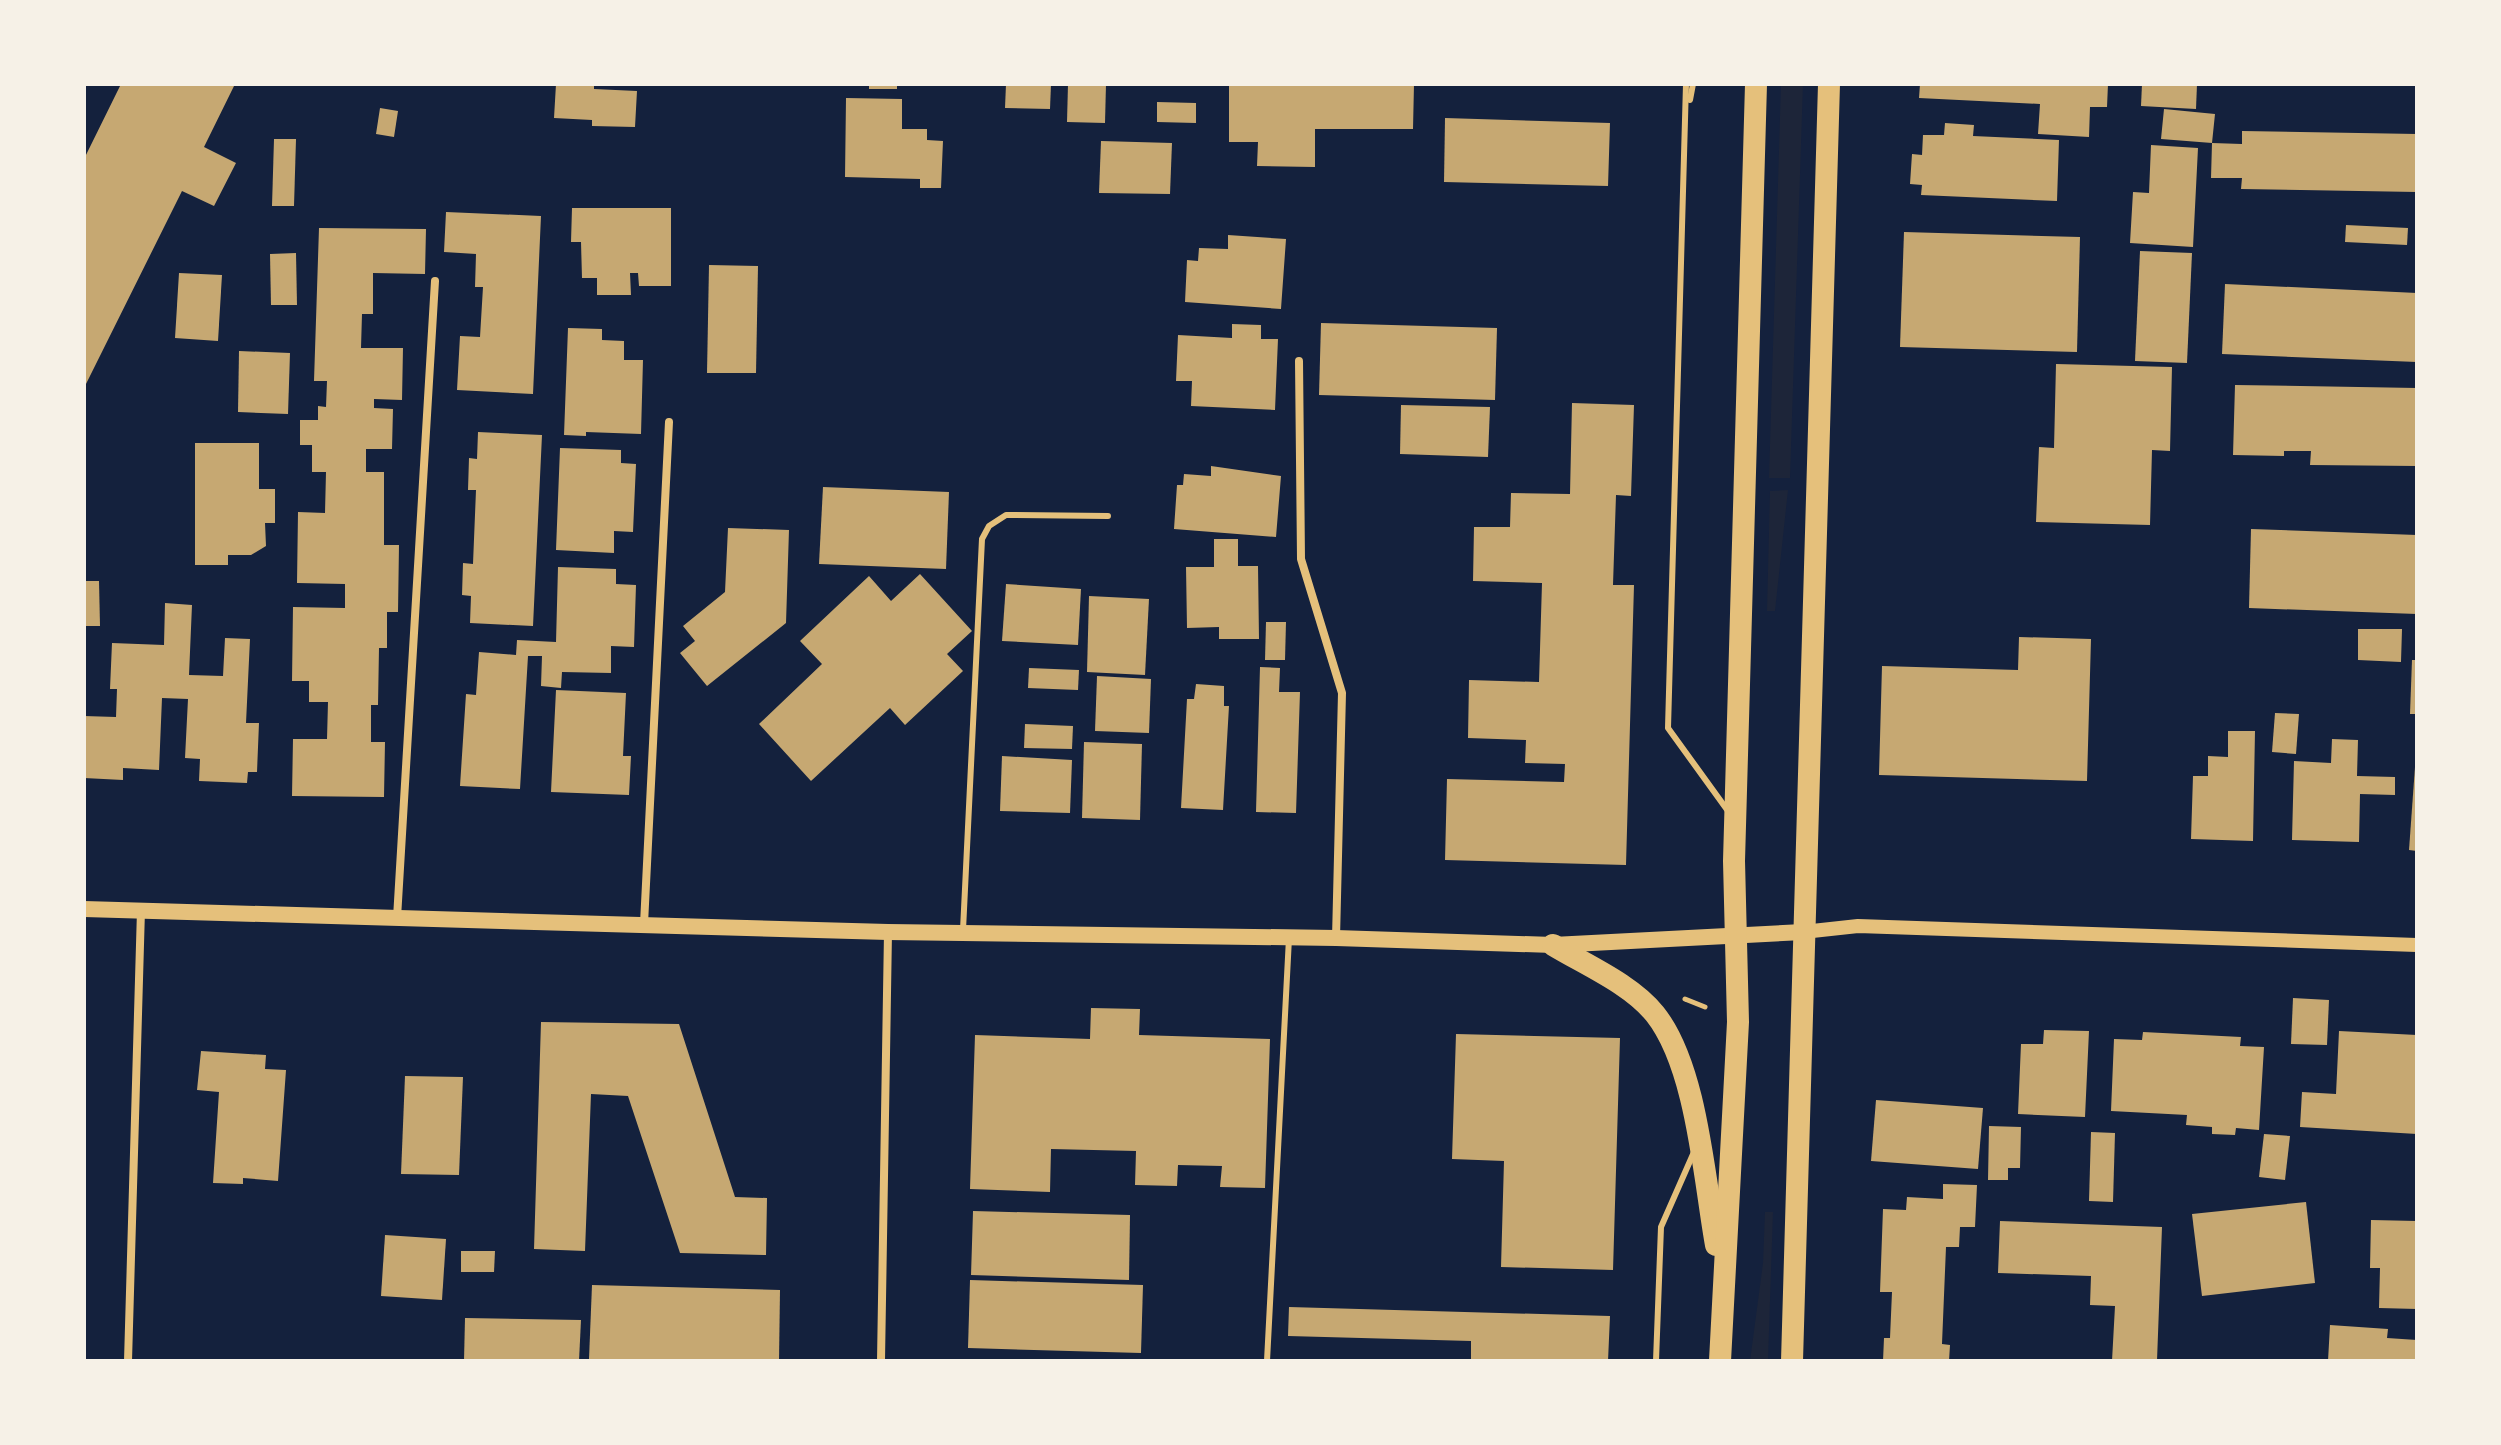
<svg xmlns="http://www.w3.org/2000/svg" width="2501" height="1445" viewBox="0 0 2501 1445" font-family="Montserrat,sans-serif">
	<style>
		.green { fill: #1d2539 }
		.building { fill: #c6a872 }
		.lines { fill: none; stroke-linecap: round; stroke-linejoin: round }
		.path { stroke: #e5c07b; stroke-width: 5 }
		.service { stroke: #e5c07b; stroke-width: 6 }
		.minor { stroke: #e5c07b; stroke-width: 8 }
		.tertiary { stroke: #e5c07b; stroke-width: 14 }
		.secondary { stroke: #e5c07b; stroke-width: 16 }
		.trunk { stroke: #e5c07b; stroke-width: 22 }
	</style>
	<rect width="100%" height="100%" fill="#14213d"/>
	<g class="green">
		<polygon points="1781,84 1803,84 1790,478 1769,478"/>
		<polygon points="1788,490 1775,611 1767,611 1770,491"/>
		<polygon points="1765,1212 1773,1212 1768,1361 1750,1361 1763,1263"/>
	</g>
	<g class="building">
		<polygon points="121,84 235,84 204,147 236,163 214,206 182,191 84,388 84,159"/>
		<polygon points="556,84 594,84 594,89 637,91 635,127 592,126 592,120 554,118"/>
		<rect x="869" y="84" width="28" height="5"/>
		<polygon points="1006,84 1051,84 1050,109 1005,108"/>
		<polygon points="1068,84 1106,84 1105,123 1067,122"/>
		<polygon points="1229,84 1414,84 1413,129 1315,129 1315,167 1257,166 1258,142 1229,142"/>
		<polygon points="1920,84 2108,84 2107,107 2090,107 2089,137 2038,134 2040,104 1919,98"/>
		<polygon points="2142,84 2197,84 2196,109 2141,106"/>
		<polygon points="846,98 902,99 902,129 927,129 927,140 943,141 941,188 920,188 920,179 845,177"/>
		<polygon points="1157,102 1196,103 1196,123 1157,122"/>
		<polygon points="380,108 398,111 394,137 376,134"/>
		<polygon points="2164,109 2215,114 2212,143 2242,144 2242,131 2417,134 2417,192 2241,189 2242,178 2211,178 2212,143 2161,139"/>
		<polygon points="1445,118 1610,123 1608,186 1444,182"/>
		<polygon points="1945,123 1974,125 1973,136 2059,140 2057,201 1921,195 1922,185 1910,184 1912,154 1922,155 1923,135 1944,135"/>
		<polygon points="274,139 296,139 294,206 272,206"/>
		<polygon points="1101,141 1172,143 1170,194 1099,193"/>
		<polygon points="2151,145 2198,148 2193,247 2130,243 2133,192 2149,193"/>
		<polygon points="572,208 671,208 671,286 639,286 638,273 630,273 631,295 597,295 597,278 582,278 581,242 571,242"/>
		<polygon points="446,212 541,216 533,394 457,390 460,336 480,337 483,287 475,287 476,254 444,252"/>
		<polygon points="2346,225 2408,228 2407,245 2345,242"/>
		<polygon points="319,228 426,229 425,274 373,273 373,314 362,314 361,348 403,348 402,400 374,399 374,408 393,409 392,449 366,449 366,472 384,472 384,545 399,545 398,612 387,612 387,648 379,648 378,705 371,705 371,742 385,742 384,797 292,796 293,739 327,739 328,702 309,702 309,681 292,681 293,607 345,608 345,584 297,583 298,512 325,513 326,472 312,472 312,445 300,445 300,420 318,420 318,406 326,407 327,381 314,381"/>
		<polygon points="1904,232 2080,237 2077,352 1900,347"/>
		<polygon points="1228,235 1286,239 1281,309 1185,302 1187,260 1198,261 1199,248 1228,249"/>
		<polygon points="2140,251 2192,253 2187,363 2135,361"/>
		<polygon points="296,253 297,305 271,305 270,254"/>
		<polygon points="709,265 758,266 756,373 707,373"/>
		<polygon points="179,273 222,275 218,341 175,338"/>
		<polygon points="2225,284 2417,293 2417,362 2222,354"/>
		<polygon points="1321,323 1497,328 1495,400 1319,395"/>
		<polygon points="1232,324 1261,325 1261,339 1278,339 1275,410 1191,406 1192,381 1176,381 1178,335 1232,338"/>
		<polygon points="568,328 602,329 602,340 624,341 624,360 643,360 641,434 586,432 586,436 564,435"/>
		<polygon points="239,351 290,353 288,414 238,412"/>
		<polygon points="2056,364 2172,367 2170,451 2152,450 2150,525 2036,522 2039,447 2054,448"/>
		<polygon points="2235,385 2417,388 2417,466 2310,465 2311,451 2284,451 2284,456 2233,455"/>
		<polygon points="1572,403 1634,405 1631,496 1616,495 1613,585 1634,585 1626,865 1445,860 1447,779 1564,782 1565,764 1525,763 1526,740 1468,738 1469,680 1539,682 1542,583 1473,581 1474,527 1510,527 1511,493 1570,494"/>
		<polygon points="1401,405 1490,407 1488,457 1400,454"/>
		<polygon points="478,432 542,435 533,626 470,623 471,596 462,595 463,563 473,564 476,490 468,490 469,458 477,459"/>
		<polygon points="195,443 259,443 259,489 275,489 275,523 265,523 266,546 251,555 228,555 228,565 195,565"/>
		<polygon points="560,448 621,450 621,463 636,464 633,532 614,531 614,553 556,550"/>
		<polygon points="1211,466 1281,476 1276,537 1174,529 1177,485 1183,485 1184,474 1211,476"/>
		<polygon points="823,487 949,492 946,569 819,564"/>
		<polygon points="728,528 789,530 786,623 707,686 680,653 695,641 683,626 725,592"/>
		<polygon points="2251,529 2417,535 2417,614 2249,608"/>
		<polygon points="1214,539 1238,539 1238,566 1258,566 1259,639 1219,639 1219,627 1187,628 1186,567 1214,567"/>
		<polygon points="558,567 616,569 616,584 636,585 634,647 611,646 611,673 562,672 561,688 541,686 542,656 528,656 520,789 460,786 466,694 476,695 479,652 516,655 517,640 556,642"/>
		<polygon points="920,574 972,631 947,654 963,671 905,725 890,708 811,781 759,724 822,664 800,641 869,576 891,601"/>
		<polygon points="84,581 99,581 100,626 84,626"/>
		<polygon points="1006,584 1081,589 1078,645 1002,641"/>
		<polygon points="1089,596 1149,599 1145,675 1087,672"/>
		<polygon points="165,603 192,605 189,675 223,676 225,638 250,639 246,723 259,723 257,772 248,772 247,783 199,781 200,759 185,758 188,699 162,698 159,770 123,768 123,780 84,778 84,716 116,717 117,689 110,689 112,643 164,645"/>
		<polygon points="1266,622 1286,622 1285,660 1265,660"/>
		<polygon points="2358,629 2402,629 2401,662 2358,660"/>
		<polygon points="2019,637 2091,639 2087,781 1879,775 1882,666 2018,670"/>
		<polygon points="2412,660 2417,660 2417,714 2410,714"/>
		<polygon points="1260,667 1280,668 1279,692 1300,692 1296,813 1256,812"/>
		<polygon points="1029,668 1079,670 1078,690 1028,688"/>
		<polygon points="1097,676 1151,679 1149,733 1095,731"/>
		<polygon points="1196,684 1224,686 1224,706 1229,706 1223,810 1181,808 1187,699 1194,699"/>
		<polygon points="556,690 626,693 623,756 631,756 629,795 551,792"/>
		<polygon points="2275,713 2299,714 2296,754 2272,752"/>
		<polygon points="1025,724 1073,726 1072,749 1024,748"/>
		<polygon points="2228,731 2255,731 2253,841 2191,839 2193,776 2208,776 2208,756 2228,757"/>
		<polygon points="2332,739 2358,740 2357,776 2395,777 2395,795 2360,794 2359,842 2292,840 2294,761 2331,763"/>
		<polygon points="1084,742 1142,744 1140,820 1082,818"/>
		<polygon points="1002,756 1072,760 1070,813 1000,811"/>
		<polygon points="2415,767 2417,767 2417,851 2409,850"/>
		<polygon points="2293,998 2329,1000 2327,1045 2291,1044"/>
		<polygon points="1091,1008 1140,1009 1139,1035 1270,1039 1265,1188 1220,1187 1222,1166 1178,1165 1177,1186 1135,1185 1136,1151 1051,1149 1050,1192 970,1189 975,1035 1090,1039"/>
		<polygon points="541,1022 679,1024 735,1197 767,1198 766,1255 680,1253 628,1096 591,1094 585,1251 534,1249"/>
		<polygon points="2044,1030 2089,1031 2085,1117 2018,1114 2021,1044 2043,1044"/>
		<polygon points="2339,1031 2417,1035 2417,1134 2300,1127 2302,1092 2336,1094"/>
		<polygon points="2143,1032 2241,1037 2240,1046 2264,1047 2259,1130 2236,1128 2235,1135 2212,1134 2212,1127 2186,1125 2187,1115 2111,1111 2114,1039 2142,1040"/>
		<polygon points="1456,1034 1620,1038 1613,1270 1501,1267 1504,1161 1452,1159"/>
		<polygon points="201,1051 266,1055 265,1069 286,1070 278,1181 243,1178 243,1184 213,1183 219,1092 197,1090"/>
		<polygon points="405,1076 463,1077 459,1175 401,1174"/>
		<polygon points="1876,1100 1983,1108 1978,1169 1871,1161"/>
		<polygon points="1989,1126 2021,1127 2020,1168 2008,1168 2008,1180 1988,1180"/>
		<polygon points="2091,1132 2115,1133 2113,1202 2089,1201"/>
		<polygon points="2264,1134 2290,1136 2285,1180 2259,1177"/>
		<polygon points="1943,1184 1977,1185 1975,1227 1960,1227 1959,1247 1946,1247 1942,1344 1950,1345 1949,1361 1883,1361 1884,1338 1890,1338 1892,1292 1880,1292 1883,1209 1906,1210 1907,1197 1943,1199"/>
		<polygon points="2306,1202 2315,1283 2202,1296 2192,1214"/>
		<polygon points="973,1211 1130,1215 1129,1280 971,1275"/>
		<polygon points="2371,1220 2417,1221 2417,1309 2379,1308 2380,1268 2370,1268"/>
		<polygon points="2000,1221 2162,1227 2157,1361 2112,1361 2115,1306 2090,1305 2091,1276 1998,1273"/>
		<polygon points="385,1235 446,1239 442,1300 381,1296"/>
		<polygon points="461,1251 495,1251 494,1272 461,1272"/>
		<polygon points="970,1280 1143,1285 1141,1353 968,1348"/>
		<polygon points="592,1285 780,1290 779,1361 589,1359"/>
		<polygon points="1289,1307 1610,1316 1608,1361 1471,1361 1471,1341 1288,1336"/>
		<polygon points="465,1318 581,1320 579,1361 464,1361"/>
		<polygon points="2330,1325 2388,1329 2387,1338 2417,1340 2417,1361 2328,1361"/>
	</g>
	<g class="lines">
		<polyline class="path" points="1685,999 1705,1007"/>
		<g class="service">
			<polyline points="1686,84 1668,728 1728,811"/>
			<polyline points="1690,100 1693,84"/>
			<polyline points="963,930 982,539 989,526 1006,515 1108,516"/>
			<polyline points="1267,1361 1289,938"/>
			<polyline points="1656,1361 1661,1227 1694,1152"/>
		</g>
		<g class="minor">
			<polyline points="1299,361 1301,559 1342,693 1336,938"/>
			<polyline points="397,918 435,281"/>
			<polyline points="644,924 669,422"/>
			<polyline points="128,1361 141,910"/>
			<polyline points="881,1361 888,932"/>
		</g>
		<polyline class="tertiary" points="1803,932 1858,926 2417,945"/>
		<polyline class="secondary" points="84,909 888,932 1336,938 1553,945 1803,932"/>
		<g class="trunk">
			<path d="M1553,945C1586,965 1631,984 1655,1014C1697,1067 1704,1178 1716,1245"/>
			<polyline points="1720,1361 1738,1022 1734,861 1756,84"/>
			<polyline points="1792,1361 1829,84"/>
		</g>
	</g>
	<rect width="2501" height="1445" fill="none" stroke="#f6f1e7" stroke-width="172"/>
</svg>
